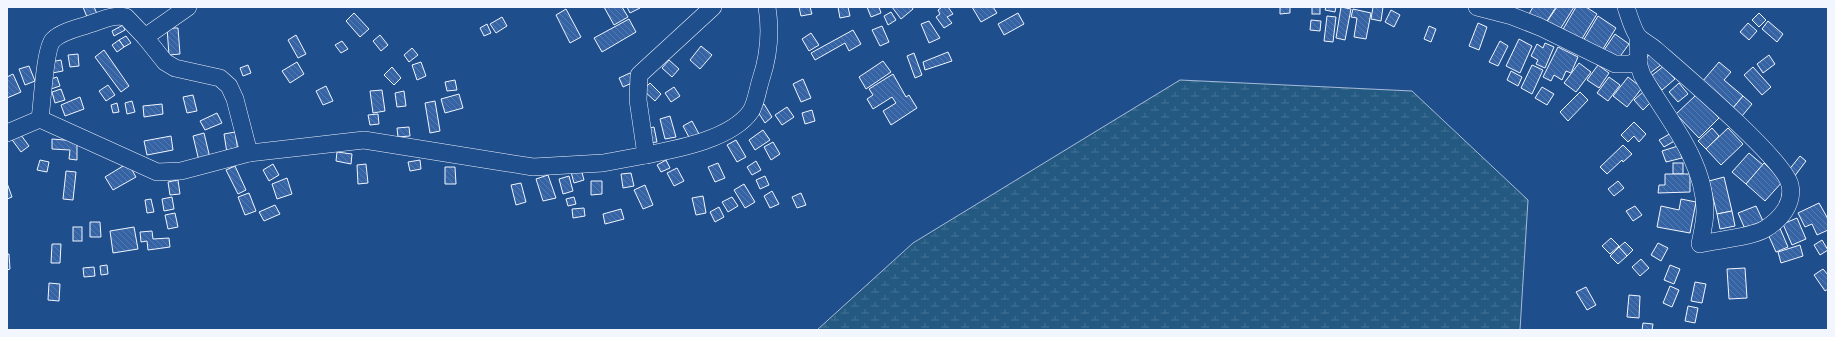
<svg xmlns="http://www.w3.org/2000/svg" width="1835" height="337" viewBox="0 0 1835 337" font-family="'Roboto Condensed',sans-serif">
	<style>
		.wetland { fill: url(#wetland-marsh); stroke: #a8bbd7 }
		.building { fill: url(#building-back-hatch); stroke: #f2f6ff }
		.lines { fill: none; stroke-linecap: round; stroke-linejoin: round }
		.minor-casing { stroke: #f2f6ff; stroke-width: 18 }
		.minor { stroke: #1f4e8c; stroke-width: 17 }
	</style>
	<defs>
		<pattern id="wetland-marsh" width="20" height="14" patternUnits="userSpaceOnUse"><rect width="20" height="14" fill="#245a82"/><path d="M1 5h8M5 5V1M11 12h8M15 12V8" fill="none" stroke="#447295"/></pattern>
		<pattern id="building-back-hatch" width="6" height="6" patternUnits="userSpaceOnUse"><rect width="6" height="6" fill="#3563a3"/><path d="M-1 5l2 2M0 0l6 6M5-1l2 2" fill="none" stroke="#537ab1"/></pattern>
	</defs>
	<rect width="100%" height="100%" fill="#1f4e8c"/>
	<polygon class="wetland" points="1180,80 1412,91 1528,200 1520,330 817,330 913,243"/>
	<g class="building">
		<polygon points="83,7 94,7 99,18 89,22"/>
		<polygon points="604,7 622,7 628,17 614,25"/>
		<polygon points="627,7 639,7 640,8 630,13"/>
		<polygon points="799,7 810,7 812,14 801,16"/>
		<polygon points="838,7 848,7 850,16 840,18"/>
		<polygon points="867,7 879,7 881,13 871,17"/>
		<polygon points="892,7 912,7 913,9 901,19"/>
		<polygon points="942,7 948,7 953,14 947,17 952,23 944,28 936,17 940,14 938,10"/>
		<polygon points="972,7 993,7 997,13 981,22"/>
		<polygon points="1280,7 1290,7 1290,13 1280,14"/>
		<rect x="1312" y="7" width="8" height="7"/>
		<polygon points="1326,7 1336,7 1335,12 1325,10"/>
		<polygon points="1341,7 1351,9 1345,40 1336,38"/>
		<polygon points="1373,7 1383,7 1381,21 1371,19"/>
		<polygon points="1533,7 1556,7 1545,24 1529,14"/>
		<polygon points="1557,7 1574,7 1559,31 1546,23"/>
		<polygon points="1576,7 1586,7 1597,14 1580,42 1562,31"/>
		<polygon points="566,9 581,37 570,43 556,15"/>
		<polygon points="1353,9 1371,13 1366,39 1354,37 1357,18 1351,17"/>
		<polygon points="1391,10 1400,15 1394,27 1385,22"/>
		<polygon points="891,12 896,20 888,25 884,16"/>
		<polygon points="354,13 369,29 360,37 346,21"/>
		<polygon points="1018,13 1024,24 1004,35 998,24"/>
		<polygon points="1759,13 1766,20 1759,27 1752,20"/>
		<polygon points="1327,16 1336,17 1333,42 1324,41"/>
		<polygon points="1598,16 1616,28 1601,52 1583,41"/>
		<polygon points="502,17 507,26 496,33 490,24"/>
		<polygon points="629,19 636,32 602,52 594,38"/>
		<polygon points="1311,20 1321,21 1320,31 1310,30"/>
		<polygon points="929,21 940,38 929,43 921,24"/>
		<polygon points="1768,21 1783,34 1777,42 1762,29"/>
		<polygon points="1478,23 1487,27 1479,50 1469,46"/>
		<polygon points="1748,23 1757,31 1749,40 1740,32"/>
		<polygon points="487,24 491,33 484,36 480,28"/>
		<polygon points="123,25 125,30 114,36 112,31"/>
		<polygon points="882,26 889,42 880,46 872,30"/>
		<polygon points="1429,26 1436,29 1431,42 1424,39"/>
		<polygon points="167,28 178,28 180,54 169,55"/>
		<polygon points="853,30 861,44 849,51 845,43 815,60 811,53"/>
		<polygon points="811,33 819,45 809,51 802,39"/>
		<polygon points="1615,34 1629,44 1616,62 1602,53"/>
		<polygon points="296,35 306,54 298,58 288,40"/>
		<polygon points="380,35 388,45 381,51 373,41"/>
		<polygon points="126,36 131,43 124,47 119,40"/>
		<polygon points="1519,39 1532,46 1520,73 1506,66"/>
		<polygon points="119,40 124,47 117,52 112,45"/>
		<polygon points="342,41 348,49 341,53 335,45"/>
		<polygon points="1500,41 1508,46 1498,66 1489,62"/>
		<polygon points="1545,43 1554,47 1545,68 1536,64 1538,60 1531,56 1537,44 1543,48"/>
		<polygon points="701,46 712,55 700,69 690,60"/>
		<polygon points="1558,47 1578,57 1571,73 1566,71 1562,80 1554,75 1551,81 1543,77"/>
		<polygon points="412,48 418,55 409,62 404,55"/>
		<polygon points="104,50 129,86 121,92 95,57"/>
		<polygon points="948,52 952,61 925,70 923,62"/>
		<polygon points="914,53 922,75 915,78 907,56"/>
		<polygon points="1652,53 1662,64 1649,74 1640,62"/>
		<polygon points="78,54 79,66 70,67 68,55"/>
		<polygon points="1769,55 1775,64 1763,73 1757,64"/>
		<polygon points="61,60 63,71 52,73 50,62"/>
		<polygon points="669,60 679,69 672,77 662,68"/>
		<polygon points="883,61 891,72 866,89 859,77"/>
		<polygon points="297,62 304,74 290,83 282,71"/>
		<polygon points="421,62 426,76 417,80 412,65"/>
		<polygon points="1719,62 1731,72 1724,80 1743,96 1733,108 1702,82"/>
		<polygon points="1579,63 1591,72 1576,92 1564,83"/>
		<polygon points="248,65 251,73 243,76 240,68"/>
		<polygon points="1532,65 1543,70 1532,94 1521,88"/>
		<polygon points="1598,65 1609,73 1599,88 1587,80"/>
		<polygon points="29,66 35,81 25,85 19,69"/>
		<polygon points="1664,66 1675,79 1662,90 1651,76"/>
		<polygon points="392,67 401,78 394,85 384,75"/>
		<polygon points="1753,67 1771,87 1762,95 1744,75"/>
		<polygon points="1511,71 1522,77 1518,86 1507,80"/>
		<polygon points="630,73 634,82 623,87 619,78"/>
		<polygon points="13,74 21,92 7,98 7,77"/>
		<polygon points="893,74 906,97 909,95 917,108 891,125 883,111 896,103 892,97 873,109 867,99 873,95 869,89"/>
		<polygon points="57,77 60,86 51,89 48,80"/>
		<polygon points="1609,77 1620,85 1608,101 1597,93"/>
		<polygon points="1628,77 1642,88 1627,107 1613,96"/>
		<polygon points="803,79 811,98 801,102 793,84"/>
		<polygon points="455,80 457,90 447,91 445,82"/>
		<polygon points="650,83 661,94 655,101 643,90"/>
		<polygon points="1679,83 1688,94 1678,102 1669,92"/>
		<polygon points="108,85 115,95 106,101 99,91"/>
		<polygon points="326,86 333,101 323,105 316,91"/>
		<polygon points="674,87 680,96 671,102 665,93"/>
		<polygon points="1542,87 1554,94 1547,105 1535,98"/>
		<polygon points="61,89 65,100 55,103 52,92"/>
		<polygon points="382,90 385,111 373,113 370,91"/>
		<polygon points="404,91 406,106 397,107 395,93"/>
		<polygon points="1580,92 1588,100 1568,121 1560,112"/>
		<polygon points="1643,92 1652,101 1643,110 1634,100"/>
		<polygon points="459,94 463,108 445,113 441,99"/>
		<polygon points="193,95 197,111 187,113 183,97"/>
		<polygon points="1696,95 1719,118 1699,138 1676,114"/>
		<polygon points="1743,96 1752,104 1742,116 1733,108"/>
		<polygon points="80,97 84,109 65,116 61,105"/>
		<polygon points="132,101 135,112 127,114 125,103"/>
		<polygon points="435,101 440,131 430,133 425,103"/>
		<polygon points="117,103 119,112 113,113 111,105"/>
		<polygon points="162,104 163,114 144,117 143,106"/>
		<polygon points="764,104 772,117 765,123 756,109"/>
		<polygon points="787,107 794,117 782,125 775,115"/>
		<polygon points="812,110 815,121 805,124 802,113"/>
		<polygon points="217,113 222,123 205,130 200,121"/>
		<polygon points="378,114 379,124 370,125 368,115"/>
		<polygon points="670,116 676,137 665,139 660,119"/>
		<polygon points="692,121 699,134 690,139 683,126"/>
		<polygon points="1634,122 1646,134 1639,142 1634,136 1628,142 1621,135"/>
		<polygon points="409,127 410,136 398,137 397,128"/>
		<polygon points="654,127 657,142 647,143 645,129"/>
		<polygon points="1712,128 1719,136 1706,149 1698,141"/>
		<polygon points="1728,128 1743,144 1721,165 1706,149"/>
		<polygon points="763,130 770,140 755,150 749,140"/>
		<polygon points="18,131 29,146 21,152 10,137"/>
		<polygon points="235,132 238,151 227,153 224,134"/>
		<polygon points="1673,132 1678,139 1664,147 1659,140"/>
		<polygon points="204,133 210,158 199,161 193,136"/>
		<polygon points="171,136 173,150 147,155 144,141"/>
		<polygon points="52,139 77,141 77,160 69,159 70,150 52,149"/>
		<polygon points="736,140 746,157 737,162 727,145"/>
		<polygon points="773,142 780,154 771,160 764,147"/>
		<polygon points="1623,145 1632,154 1623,162 1622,160 1607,174 1600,167"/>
		<polygon points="1678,146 1682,158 1666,162 1662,151"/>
		<polygon points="337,152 352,154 351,164 336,161"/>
		<polygon points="1749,153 1763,165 1746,184 1732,172"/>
		<polygon points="1800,156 1806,161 1794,177 1788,171"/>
		<polygon points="40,160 49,162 47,172 37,170"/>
		<polygon points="420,160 421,169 410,171 408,162"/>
		<polygon points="666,160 670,168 661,172 657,165"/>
		<polygon points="756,161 761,170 752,175 747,167"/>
		<polygon points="128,163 136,177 113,190 105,177"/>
		<polygon points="718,163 725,178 715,182 708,167"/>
		<rect x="1673" y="163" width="10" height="11"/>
		<polygon points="1764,163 1783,181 1765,201 1746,184"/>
		<polygon points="273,164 279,175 269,181 263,170"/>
		<polygon points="366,164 368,183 358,184 357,165"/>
		<polygon points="235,166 246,190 238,194 226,170"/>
		<polygon points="445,167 455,167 456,184 445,184"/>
		<polygon points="677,168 684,181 674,186 667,173"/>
		<polygon points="581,169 584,180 574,183 571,172"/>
		<polygon points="66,171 76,172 73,200 63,199"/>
		<polygon points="631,173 634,186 623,188 621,174"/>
		<polygon points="1665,174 1690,174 1690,192 1658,193 1659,185 1665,185"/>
		<polygon points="548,175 556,198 543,201 536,179"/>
		<polygon points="569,176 573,191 563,194 559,179"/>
		<polygon points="765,176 769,185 760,189 756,180"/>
		<polygon points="1724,177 1732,211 1717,214 1709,181"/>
		<polygon points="287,178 292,194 277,199 272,184"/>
		<polygon points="178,180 180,194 170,195 168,182"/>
		<polygon points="591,181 602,181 602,194 591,195"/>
		<polygon points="1618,181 1624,188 1614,196 1608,189"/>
		<polygon points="7,183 12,197 7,199"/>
		<polygon points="521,183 526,202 516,205 511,185"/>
		<polygon points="744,184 755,202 745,208 734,190"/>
		<polygon points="645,185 653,205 643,209 634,190"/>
		<polygon points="772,191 779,204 770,208 764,196"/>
		<polygon points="249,193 256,211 245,215 238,197"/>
		<polygon points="801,193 806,205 797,208 792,197"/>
		<polygon points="703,196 706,213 696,215 692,198"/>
		<polygon points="172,197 174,209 164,211 162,199"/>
		<polygon points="574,197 576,204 568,206 566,199"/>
		<polygon points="732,197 738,206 728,212 722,202"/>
		<polygon points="151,199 154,212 147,213 145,200"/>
		<polygon points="1681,199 1696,202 1690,233 1657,227 1661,206 1679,210"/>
		<polygon points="1819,203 1828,219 1828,230 1817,235 1812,224 1805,227 1798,213"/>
		<polygon points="275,205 280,214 264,221 259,212"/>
		<polygon points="1635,206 1642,215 1633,221 1626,211"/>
		<polygon points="1756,206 1763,221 1745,229 1738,213"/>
		<polygon points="719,207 724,217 715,222 710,212"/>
		<polygon points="584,208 585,216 573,218 572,209"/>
		<polygon points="621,209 624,219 605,224 603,214"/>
		<polygon points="1732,211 1735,226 1720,229 1717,214"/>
		<polygon points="175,213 178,227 168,229 165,215"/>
		<polygon points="1797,218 1806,239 1792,245 1783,224"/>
		<polygon points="90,222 100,222 101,237 90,237"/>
		<polygon points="1779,226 1788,247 1776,252 1767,232"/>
		<rect x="73" y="227" width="9" height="14"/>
		<polygon points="134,227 138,249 113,253 110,231"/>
		<polygon points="152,231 153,239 169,238 170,247 148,250 147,241 141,242 140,232"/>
		<polygon points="1611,238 1619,246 1610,254 1602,246"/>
		<polygon points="1822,240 1828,250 1820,255 1814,245"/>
		<polygon points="1625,242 1633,250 1627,256 1619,247"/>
		<polygon points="1658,243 1668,248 1661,261 1651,255"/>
		<polygon points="52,244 61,244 60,263 51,263"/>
		<polygon points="1800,245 1803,256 1781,263 1778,252"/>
		<polygon points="1619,247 1627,256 1618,264 1610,256"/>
		<polygon points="7,254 9,254 10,269 7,270"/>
		<polygon points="1641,259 1649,268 1640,276 1632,267"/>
		<polygon points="107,265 108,274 101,275 100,266"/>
		<polygon points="1670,265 1680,269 1674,284 1664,280"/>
		<polygon points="94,267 95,276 84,277 83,268"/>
		<polygon points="1745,268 1747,298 1729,299 1727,269"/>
		<polygon points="1823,269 1828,275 1828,289 1825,291 1814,275"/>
		<polygon points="1695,282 1706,284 1702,303 1691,301"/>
		<polygon points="49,283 60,284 59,301 48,300"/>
		<polygon points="1670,286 1679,290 1672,307 1663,303"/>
		<polygon points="1586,287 1596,305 1587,310 1576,292"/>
		<polygon points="1629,295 1640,296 1639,318 1627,317"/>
		<polygon points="1688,306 1698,308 1695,323 1685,321"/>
		<polygon points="1643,323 1653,324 1652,330 1642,330"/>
	</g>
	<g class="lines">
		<g class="minor-casing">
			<g id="minor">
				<polyline points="1477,7 1512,16 1540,27 1615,64 1630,64 1639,60"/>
				<path d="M1626,7C1629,16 1632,27 1637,35C1641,41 1651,45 1656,50C1680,71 1785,160 1790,185C1794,204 1780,220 1765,229C1752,237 1717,240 1700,244C1702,233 1705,222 1705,211C1705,160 1666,117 1642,75L1639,66L1638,36"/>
				<polyline points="145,37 188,7"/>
				<path d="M40,119C42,105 45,48 53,40C62,31 79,28 90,24C102,20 114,14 126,17L145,37L165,62L175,68L220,78L229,86L235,99L249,153"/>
				<polyline points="7,133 40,119 157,172 181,171 249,153 364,140 533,167 603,163 646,155 638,100 639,75 713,7"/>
				<path d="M646,155C677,149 732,139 751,111C756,103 758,88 761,79C769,55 771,32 767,7"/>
			</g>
		</g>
		<use href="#minor" class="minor"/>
	</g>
	<rect width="1835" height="337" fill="none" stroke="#f2f6ff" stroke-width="16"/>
</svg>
